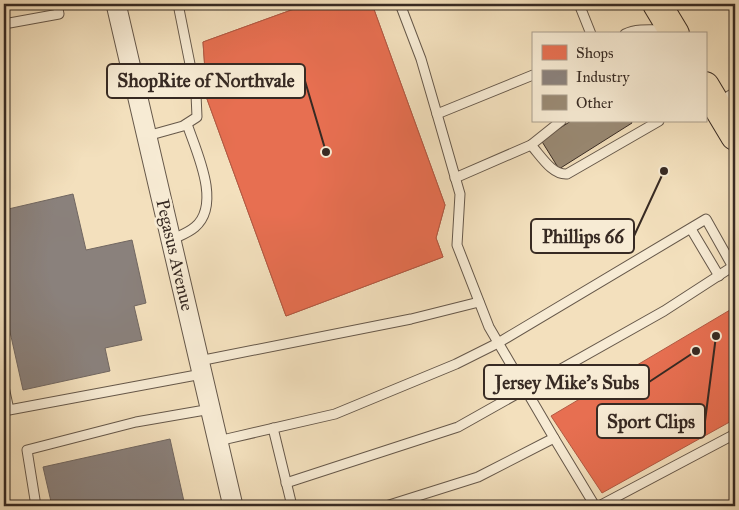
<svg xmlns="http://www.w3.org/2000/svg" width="739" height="510" viewBox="0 0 739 510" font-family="'IM FELL Great Primer',serif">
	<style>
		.shops { fill: #e76f51; stroke: #b25a43 }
		.industry { fill: #8a817c; stroke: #716761 }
		.building { fill: #998973; stroke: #372a23 }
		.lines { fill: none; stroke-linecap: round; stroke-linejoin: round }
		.service-casing { stroke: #66584a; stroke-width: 11 }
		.minor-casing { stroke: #66584a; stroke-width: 21 }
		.primary-casing { stroke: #372a23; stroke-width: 30 }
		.service { stroke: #f7ebd4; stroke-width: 9 }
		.minor { stroke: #f7ebd4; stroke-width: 19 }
		.primary { stroke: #f3e0bd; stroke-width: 28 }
		.labels { text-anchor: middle; stroke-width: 5; stroke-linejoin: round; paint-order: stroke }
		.street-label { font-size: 18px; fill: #372a23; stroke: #f7ebd4 }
		.leader { fill: none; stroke: #372a23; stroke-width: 2 }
		.callout-dot { fill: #372a23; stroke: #f7ebd4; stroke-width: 2 }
		.callout { fill: #f7ebd4; stroke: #372a23; stroke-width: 2 }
		.callout-label { font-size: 19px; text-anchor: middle; font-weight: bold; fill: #372a23 }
	</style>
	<rect width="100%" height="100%" fill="#f3e0bd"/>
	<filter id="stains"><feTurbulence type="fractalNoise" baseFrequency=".004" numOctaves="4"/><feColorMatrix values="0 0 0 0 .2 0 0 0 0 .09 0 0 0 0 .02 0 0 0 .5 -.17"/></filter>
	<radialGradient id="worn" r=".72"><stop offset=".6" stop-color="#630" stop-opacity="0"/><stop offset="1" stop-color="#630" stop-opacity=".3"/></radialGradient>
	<g class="shops">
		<polygon points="308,4 372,4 445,205 436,238 443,257 286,316 207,99 203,42"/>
		<polygon points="308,4 372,4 445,205 436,238 443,257 286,316 207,99 203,42"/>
		<polygon points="735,307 735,419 602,493 551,416"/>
	</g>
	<g class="industry">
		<polygon points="73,194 86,250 132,240 146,303 134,306 142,340 105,348 110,371 23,390 4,305 4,210"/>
		<polygon points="170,439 185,506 52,506 43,467"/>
	</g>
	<polygon class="building" points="571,121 631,121 632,123 559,169 541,140"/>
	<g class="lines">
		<g class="service-casing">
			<g id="service">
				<polyline points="400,4 421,59 437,114 533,75"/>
				<polyline points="579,4 591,34"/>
				<polyline points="734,4 735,6"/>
				<polyline points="4,24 59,14 57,4"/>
				<path d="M625,34C637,28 653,30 666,30"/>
				<polyline points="718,103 735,92"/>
				<polyline points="147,136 183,126 197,117 196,94 178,4"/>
				<path d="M531,145C541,156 552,175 567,174L659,121"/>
				<polyline points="455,178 531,145 561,121"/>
				<polyline points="691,229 719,276"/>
				<path d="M171,240C179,236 188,233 195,227C222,204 196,151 187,124"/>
				<polyline points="199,361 411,319 479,302"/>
				<polyline points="4,387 9,410 202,374"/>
				<polyline points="273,428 292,506"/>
				<polyline points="554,438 595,506"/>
				<polyline points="218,441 335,414 456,364 498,343 706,219 733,267"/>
				<polyline points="286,483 458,427 664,311 735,265"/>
				<polyline points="36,506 27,450 136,422 211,409"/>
				<polyline points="386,506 478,477 554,438 489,327 457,245 460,194 437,114"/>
				<polyline points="599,506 735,434"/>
			</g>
		</g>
		<g class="minor-casing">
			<polyline id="minor" points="116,4 233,506"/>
		</g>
		<g class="primary-casing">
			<g id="primary">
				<polyline points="657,4 675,34"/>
				<polyline points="705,86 735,136"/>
			</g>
		</g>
		<use href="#service" class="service"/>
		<use href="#minor" class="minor"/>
		<use href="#primary" class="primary"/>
	</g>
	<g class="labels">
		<g class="street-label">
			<text transform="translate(175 255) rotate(77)" y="6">Pegasus Avenue</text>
		</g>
	</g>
	<path class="leader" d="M326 152L305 81M664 171L634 236M696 351L649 382M716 336L705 421"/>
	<g class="callout-dot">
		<circle cx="326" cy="152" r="5"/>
		<circle cx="664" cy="171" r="5"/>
		<circle cx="696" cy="351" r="5"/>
		<circle cx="716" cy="336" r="5"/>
	</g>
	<g class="callout">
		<rect x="107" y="64" width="198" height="34" rx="5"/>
		<rect x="531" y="219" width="103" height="34" rx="5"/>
		<rect x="484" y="365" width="165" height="34" rx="5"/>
		<rect x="597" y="404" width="108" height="34" rx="5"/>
	</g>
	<g class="callout-label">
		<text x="206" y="87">ShopRite of Northvale</text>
		<text x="583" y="243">Phillips 66</text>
		<text x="567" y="389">Jersey Mike's Subs</text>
		<text x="651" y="428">Sport Clips</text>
	</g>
	<rect width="739" height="510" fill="none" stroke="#f3e0bd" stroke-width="20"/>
	<rect x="5" y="5" width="729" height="500" fill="none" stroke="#372a23" stroke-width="2.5"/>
	<rect x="10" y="10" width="719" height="490" fill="none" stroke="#372a23"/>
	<rect x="532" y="32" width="175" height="90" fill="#f7ebd4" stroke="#aa9e8d"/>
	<rect x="542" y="45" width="25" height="15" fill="#e76f51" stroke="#aa9e8d"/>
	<text x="576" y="58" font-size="15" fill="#372a23">Shops</text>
	<rect x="542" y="70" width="25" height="15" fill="#8a817c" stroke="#aa9e8d"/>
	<text x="576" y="82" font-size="15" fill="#372a23">Industry</text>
	<rect x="542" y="95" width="25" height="15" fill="#998973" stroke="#aa9e8d"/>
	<text x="576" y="108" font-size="15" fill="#372a23">Other</text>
	<rect width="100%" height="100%" filter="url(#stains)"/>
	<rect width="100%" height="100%" fill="url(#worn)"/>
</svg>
